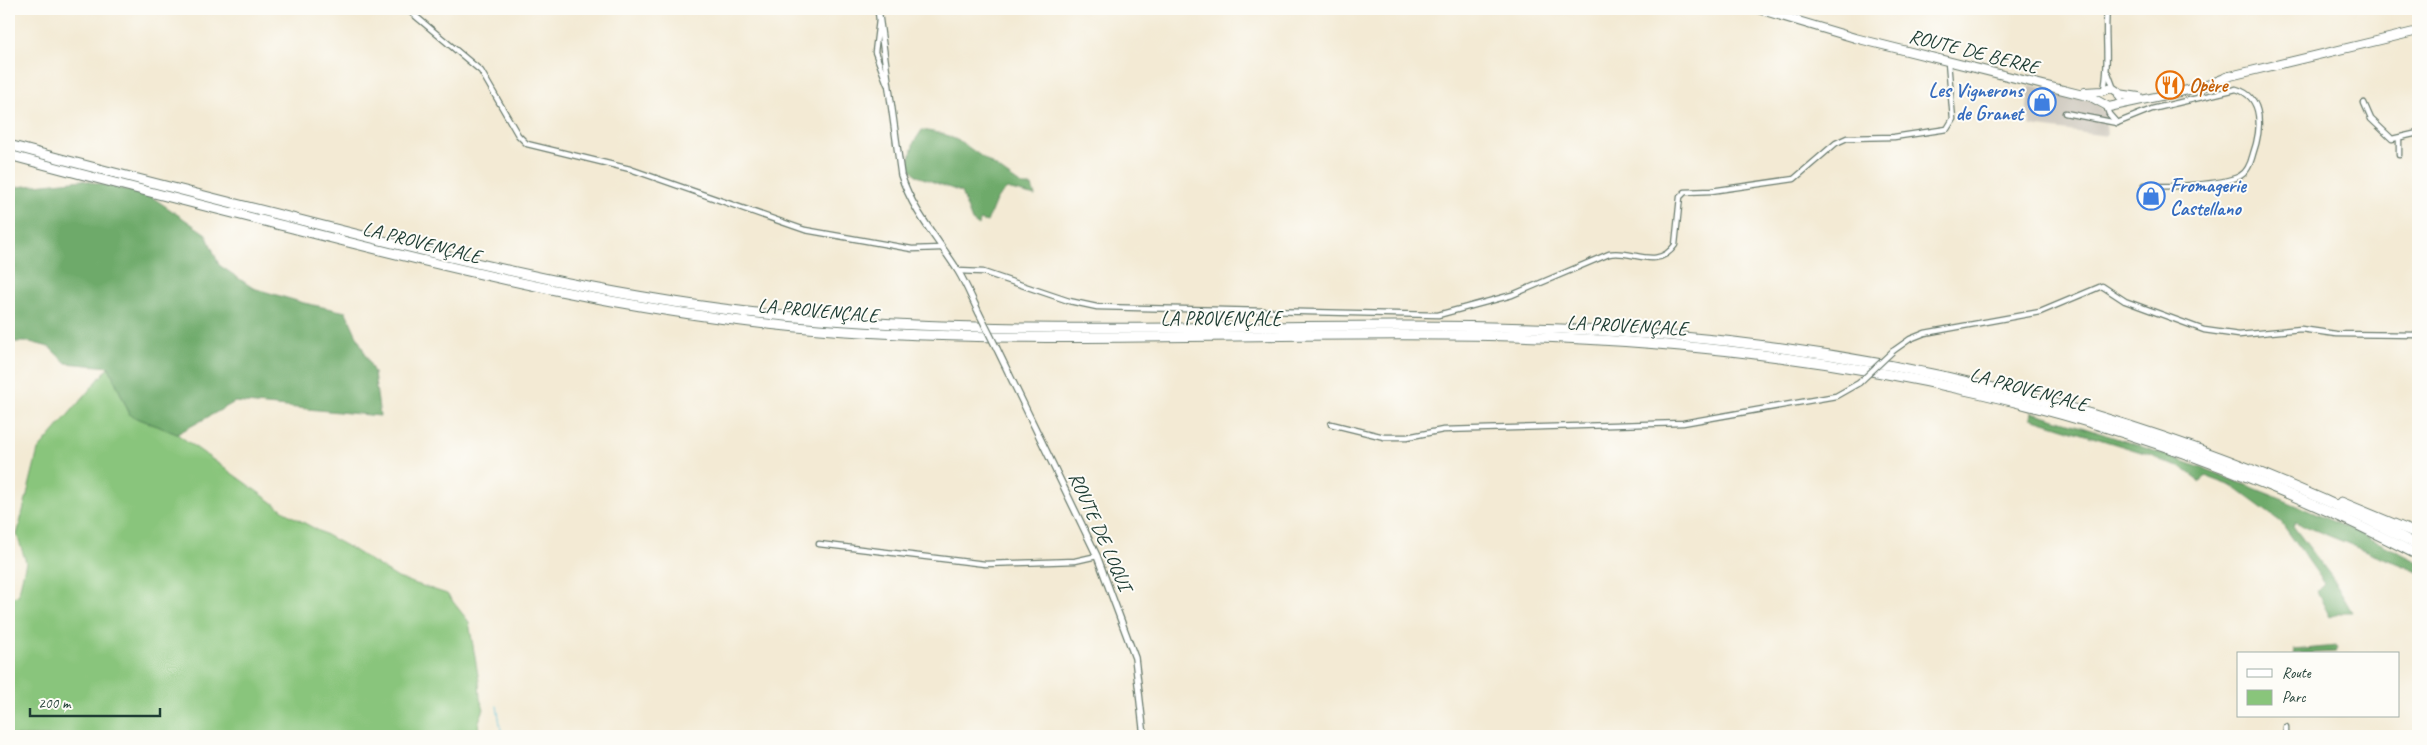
<svg xmlns="http://www.w3.org/2000/svg" width="2427" height="745" viewBox="0 0 2427 745" font-family="Caveat,sans-serif">
	<style>
		.industrial { fill: #c9c3b8 }
		.green { fill: #89c57b; stroke: #548158 }
		.forest { fill: #6eaa6b; stroke: #467450 }
		.lines { fill: none; stroke-linecap: round; stroke-linejoin: round }
		.stream { stroke: #5dc0db; stroke-width: 1 }
		.minor-casing { stroke: #697a6c; stroke-width: 7 }
		.tertiary-casing { stroke: #697a6c; stroke-width: 8 }
		.primary-casing { stroke: #697a6c; stroke-width: 10 }
		.motorway-casing { stroke: #697a6c; stroke-width: 11 }
		.minor { stroke: #fff; stroke-width: 4.5 }
		.tertiary { stroke: #fff; stroke-width: 5.5 }
		.primary { stroke: #fff; stroke-width: 8 }
		.motorway { stroke: #fff; stroke-width: 9 }
		.minor-bridge-casing { stroke: #697a6c; stroke-width: 7; stroke-linecap: butt }
		.tertiary-bridge-casing { stroke: #697a6c; stroke-width: 8; stroke-linecap: butt }
		.minor-bridge { stroke: #fff; stroke-width: 4.5 }
		.tertiary-bridge { stroke: #fff; stroke-width: 5.5 }
		.labels { text-anchor: middle; stroke-width: 4; stroke-linejoin: round; paint-order: stroke }
		.street-label { font-size: 20px; fill: #1f3d34; stroke: #fdfcf7 }
		.food-label { font-size: 20px; font-weight: bold; fill: #c56008; stroke: #fdfcf7; text-anchor: start }
		.shop-label { font-size: 20px; font-weight: bold; fill: #366cbe; stroke: #fdfcf7; text-anchor: end }
	</style>
	<rect width="100%" height="100%" fill="#fdfcf7"/>
	<filter id="ink" filterUnits="userSpaceOnUse"><feTurbulence type="fractalNoise" baseFrequency=".02" numOctaves="2"/><feDisplacementMap in="SourceGraphic" scale="10" xChannelSelector="R" yChannelSelector="G"/><feConvolveMatrix kernelMatrix="1 2 1 2 8 2 1 2 1" color-interpolation-filters="sRGB"/></filter>
	<filter id="wash" filterUnits="userSpaceOnUse"><feTurbulence type="fractalNoise" baseFrequency=".0096" numOctaves="4" result="noise"/><feDisplacementMap in="SourceGraphic" scale="20" xChannelSelector="R" yChannelSelector="G"/><feGaussianBlur stdDeviation="1.12" result="paint"/><feColorMatrix in="noise" values="0 0 0 0 0 0 0 0 0 0 0 0 0 0 0 0 0 1.4 0 .05"/><feComposite in="paint" operator="in"/></filter>
	<g filter="url(#wash)">
		<rect width="100%" height="100%" fill="#f3ead4"/>
		<polygon class="industrial" points="2030,85 2094,101 2105,113 2107,136 2031,126 2027,108"/>
		<polygon class="green" points="109,367 130,415 177,434 290,515 352,549 398,578 447,594 469,622 479,681 480,699 484,709 479,721 478,736 9,736 9,597 18,596 26,562 17,535 38,450"/>
		<g class="forest">
			<polygon points="922,130 944,134 961,142 1023,186 1032,186 1035,196 1007,189 996,200 987,222 980,220 979,226 972,221 961,192 917,176 908,165 914,142"/>
			<polygon points="82,180 149,195 206,234 219,265 253,288 304,303 346,312 374,373 380,416 235,402 177,434 130,415 109,367 66,363 49,347 30,342 9,342 9,207 17,187"/>
			<path d="M2032,412C2165,451 2294,499 2418,562V572L2295,522L2293,526L2331,576L2352,612H2344L2330,617L2317,592L2325,584L2281,522L2232,486L2205,476L2201,482L2182,468L2162,462L2154,456L2031,418Z"/>
			<polygon points="2336,646 2338,648 2336,652 2293,654 2294,650"/>
		</g>
		<g class="lines">
			<polyline class="stream" points="497,706 502,736"/>
		</g>
	</g>
	<g filter="url(#ink)">
		<g class="lines">
			<g class="minor-casing">
				<g id="minor">
					<polyline points="407,9 481,71 518,135 527,144 630,169 805,230 912,249 941,248"/>
					<polyline points="879,20 875,52 887,84"/>
					<polyline points="2108,73 2114,89"/>
					<path d="M2104,89C2110,63 2104,36 2107,9"/>
					<polyline points="2364,103 2371,119 2392,139 2418,133"/>
					<path d="M2106,106L2109,114L2117,123L2152,109L2236,89C2265,97 2261,131 2253,154C2251,162 2248,172 2240,176C2223,185 2164,188 2144,185"/>
					<polyline points="2065,113 2117,123"/>
					<polyline points="2399,155 2399,139"/>
					<path d="M958,271L983,272L1069,301L1097,307L1438,315L1512,295L1609,254C1632,249 1657,271 1675,245L1680,197L1685,192L1711,191L1794,179L1836,143L1847,138L1894,137L1947,129L1953,119L1948,62"/>
					<polyline points="1893,351 1910,339 1925,333 2040,312 2102,286 2125,301 2204,330 2239,335 2301,329 2336,334 2418,335"/>
					<polyline points="1331,424 1384,437 1407,437 1443,430 1683,423 1836,396 1859,383"/>
					<polyline points="819,544 985,564 1075,561 1097,556"/>
					<polyline points="2286,736 2286,727"/>
				</g>
			</g>
			<g class="tertiary-casing">
				<g id="tertiary">
					<path d="M878,9L901,175C913,212 938,239 958,271C966,284 972,299 979,313"/>
					<polyline points="997,349 1097,556 1135,658 1144,736"/>
				</g>
			</g>
			<g class="primary-casing">
				<g id="primary">
					<polyline points="1758,9 1855,38 2091,97 2109,107 2202,87 2230,76"/>
					<polyline points="2226,77 2418,31"/>
					<polyline points="2085,92 2102,91 2112,88 2118,92 2120,97"/>
					<polyline points="2119,94 2139,97"/>
				</g>
			</g>
			<g class="motorway-casing">
				<g id="motorway">
					<path d="M9,145C108,172 208,197 308,222C477,265 645,306 819,319C1065,339 1314,319 1561,329C1859,340 2152,408 2418,545"/>
					<path d="M9,155C108,182 209,207 308,232C477,275 645,315 819,329C1049,347 1281,330 1512,336C1833,345 2132,406 2418,555"/>
					<polyline points="2341,502 2418,534"/>
				</g>
			</g>
			<use href="#minor" class="minor"/>
			<use href="#tertiary" class="tertiary"/>
			<use href="#primary" class="primary"/>
			<use href="#motorway" class="motorway"/>
			<g class="minor-bridge-casing">
				<polyline id="minor-bridge" points="1859,383 1893,351"/>
			</g>
			<g class="tertiary-bridge-casing">
				<polyline id="tertiary-bridge" points="979,313 997,349"/>
			</g>
			<use href="#minor-bridge" class="minor-bridge"/>
			<use href="#tertiary-bridge" class="tertiary-bridge"/>
		</g>
	</g>
	<defs>
		<g id="restaurant-ring" transform="scale(1.4375)"><circle r="9.5" fill="#fdfcf7" stroke="#e8710a" stroke-width="1.5"/><path d="M-5-6h1v4h1v-4h1v4h1v-4h1v5L-1.5 .5V6h-2V.5L-5-1ZM5-6V6H3V1.5H1.5Q1.5-4 5-6Z" fill="#e8710a"/></g>
		<g id="shop-ring" transform="scale(1.4375)"><circle r="9.5" fill="#fdfcf7" stroke="#3f7fe0" stroke-width="1.5"/><path d="M-5-2.5h2.3a2.7 3.5 0 0 1 5.4 0H5L5.5 6h-11ZM-1.5-2.5h3a1.5 2.3 0 0 0-3 0Z" fill="#3f7fe0"/></g>
	</defs>
	<g fill-rule="evenodd">
		<use href="#restaurant-ring" x="2170" y="85"/>
		<use href="#shop-ring" x="2042" y="102"/>
		<use href="#shop-ring" x="2151" y="196"/>
	</g>
	<g class="labels">
		<g class="street-label">
			<text transform="translate(1974 51) rotate(14)" y="7">ROUTE DE BERRE</text>
			<text transform="translate(422 242) rotate(14)" y="7">LA PROVENÇALE</text>
			<text transform="translate(818 310) rotate(5)" y="7">LA PROVENÇALE</text>
			<text x="1221" y="325">LA PROVENÇALE</text>
			<text transform="translate(1627 325) rotate(3)" y="7">LA PROVENÇALE</text>
			<text transform="translate(2029 389) rotate(15)" y="7">LA PROVENÇALE</text>
			<text transform="translate(1101 531) rotate(66)" y="7">ROUTE DE LOQUI</text>
		</g>
		<g class="food-label">
			<text x="2189" y="92">Opère</text>
		</g>
		<g class="shop-label">
			<text x="2023" y="97">Les Vignerons<tspan x="2023" dy="23">de Granet</tspan></text>
			<text x="2170" y="192" text-anchor="start">Fromagerie<tspan x="2170" dy="23">Castellano</tspan></text>
		</g>
	</g>
	<rect width="2427" height="745" fill="none" stroke="#fdfcf7" stroke-width="30"/>
	<rect x="2237" y="652" width="162" height="65" fill="#fdfcf7" stroke="#a4b0a9"/>
	<rect x="2247" y="669" width="25" height="8" fill="#ffffff" stroke="#a4b0a9"/>
	<text x="2282" y="678" font-size="15" fill="#1f3d34">Route</text>
	<rect x="2247" y="690" width="25" height="15" fill="#89c57b" stroke="#a4b0a9"/>
	<text x="2282" y="702" font-size="15" fill="#1f3d34">Parc</text>
	<path d="M30 708v8h130v-8" fill="none" stroke="#1f3d34" stroke-width="2.5"/>
	<text x="38" y="708" font-size="15" fill="#1f3d34" stroke="#fdfcf7" stroke-width="4" paint-order="stroke">200 m</text>
</svg>
